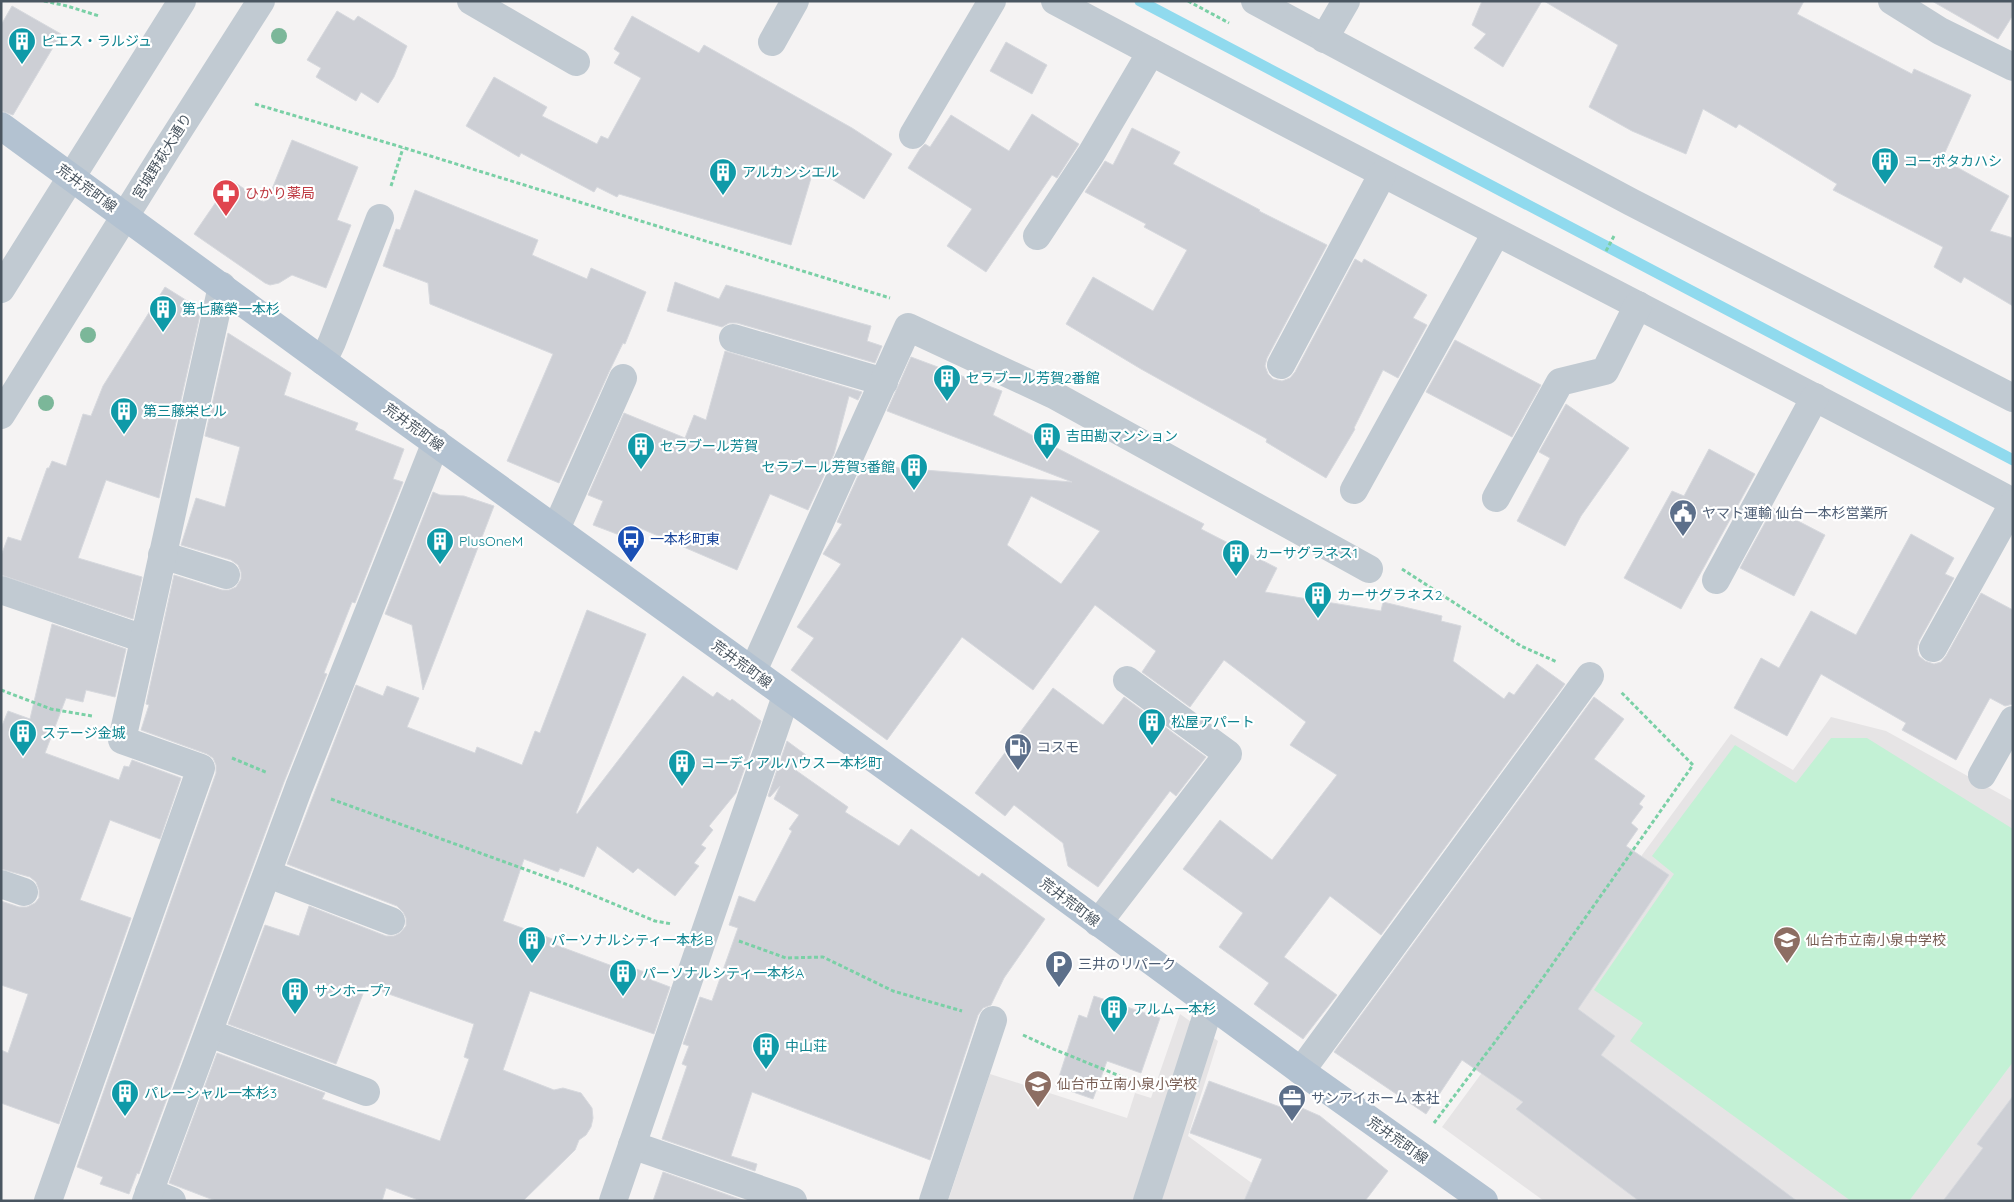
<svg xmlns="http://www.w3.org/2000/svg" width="2014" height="1202" viewBox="0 0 2014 1202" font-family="Quicksand,'Noto Sans JP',sans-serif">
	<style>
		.education { fill: #e6e4e5 }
		.park { fill: #c3f1d5 }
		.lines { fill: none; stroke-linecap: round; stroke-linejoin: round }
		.stream { stroke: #90daee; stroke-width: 11 }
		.building { fill: #cdcfd5; stroke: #d7d9de; fill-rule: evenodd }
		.path { stroke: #7ad0a6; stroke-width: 3; stroke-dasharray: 4 2.5; stroke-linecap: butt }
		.minor { stroke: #c1cad2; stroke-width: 28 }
		.major { stroke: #b3c2d1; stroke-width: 28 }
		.tree { fill: #7bb799 }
		.labels { text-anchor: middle; stroke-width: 4.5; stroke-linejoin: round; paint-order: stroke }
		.culture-label { font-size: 14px; fill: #0d838f; stroke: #fff; text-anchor: start }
		.street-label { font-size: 14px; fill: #4a5661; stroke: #fff }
		.health-label { font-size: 14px; fill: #be3a42; stroke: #fff; text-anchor: start }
		.service-label { font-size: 14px; fill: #4e5e75; stroke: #fff; text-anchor: start }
		.transit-label { font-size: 14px; fill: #164399; stroke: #fff; text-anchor: start }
		.education-label { font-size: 14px; fill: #785e54; stroke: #fff; text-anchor: start }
	</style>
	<rect width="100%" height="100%" fill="#f5f3f3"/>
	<g class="education">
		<polygon points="1831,717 1886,731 2013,801 2013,1201 1544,1201 1442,1127 1731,734 1793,770"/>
		<polygon points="1180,1014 1218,1041 1188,1136 1276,1201 948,1201 990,1074 1127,1118 1135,1093 1151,1098"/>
	</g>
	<polygon class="park" points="1831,738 1867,738 2013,829 2013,1062 1909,1201 1851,1201 1630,1041 1643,1023 1594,990 1674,874 1652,856 1735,745 1796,783"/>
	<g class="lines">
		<polyline class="stream" points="1140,1 2013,460"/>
	</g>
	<g class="building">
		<polygon points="1482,1 1542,1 1503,67 1474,48 1486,34 1472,25"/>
		<polygon points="1544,1 1804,1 1797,14 1912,74 1914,69 1971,95 1942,159 2009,196 1990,231 2013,238 2013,306 1964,277 1961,283 1934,267 1943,247 1833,190 1837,184 1739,124 1736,128 1703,109 1686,154 1632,131 1589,107 1618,45"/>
		<polygon points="1932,1 2013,1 2013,15 1998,39"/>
		<polygon points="12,6 61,34 13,115 1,111 1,25"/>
		<polygon points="337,11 354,21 358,16 407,46 394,77 378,103 361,92 356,101 316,77 321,68 307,60"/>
		<polygon points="632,16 699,53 704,45 852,128 892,154 864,199 814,168 791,245 619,194 617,197 597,187 594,192 521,153 519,157 466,126 494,77 547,107 542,116 597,144 601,136 608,139 641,78 614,63 620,53 614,49"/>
		<polygon points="1006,42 1047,65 1032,94 990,71"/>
		<polygon points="1032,114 1079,144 1057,178 1052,175 986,272 947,246 972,209 908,168 920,149 925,144 930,147 951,115 1009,151"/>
		<polygon points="1132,128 1180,152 1173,164 1260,210 1259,211 1327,245 1267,358 1265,366 1268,374 1273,379 1282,381 1290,378 1295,372 1355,259 1362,263 1364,259 1427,295 1413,318 1427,325 1398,378 1383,370 1354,428 1355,429 1326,478 1266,442 1267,439 1141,369 1066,324 1093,277 1153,311 1187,250 1144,227 1146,224 1085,192 1105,161 1113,165"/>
		<polygon points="292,140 358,167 337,220 351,225 326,288 292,275 279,283 270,285 265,283 194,234 231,180 264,202 268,193 270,194"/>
		<polygon points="415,190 538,240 532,255 587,279 591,268 646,292 625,344 623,343 609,372 559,483 507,461 553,354 430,304 428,283 383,266 396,229 400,230"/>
		<polygon points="675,282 719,299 726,285 871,326 867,341 882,346 875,363 737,323 729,323 722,327 667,311"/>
		<polygon points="165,287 197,307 195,311 200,315 159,498 106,480 78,558 142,577 133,619 1,575 1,556 8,537 21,541 47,468 49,468 52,461 66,466 83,414 91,416 103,386"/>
		<polygon points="228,333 291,373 284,395 358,423 355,430 404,449 393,479 403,482 355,603 352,602 324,673 327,674 284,782 139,1174 137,1173 129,1194 100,1184 103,1177 77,1167 216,773 216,765 213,758 207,754 141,730 149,705 146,704 174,575 222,590 229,590 236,587 241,579 241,572 238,565 231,560 181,545 196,498 225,507 240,447 205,436"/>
		<polygon points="1455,340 1541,385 1512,437 1426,392"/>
		<polygon points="725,351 862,392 858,400 849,396 834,454 808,510 770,494 737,570 635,526 630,539 593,525 603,501 588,495 624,413 685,438 694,415 706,420"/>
		<path d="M911,357L1002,391L993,415L1204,524L1201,529L1277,568L1265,592L1381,611L1383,602L1442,616L1441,621L1461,626L1453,661L1504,699L1509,692L1514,695L1537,664L1565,684L1381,935L1330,896L1284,957L1337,995L1303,1039L1254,1004L1269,983L1219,947L1243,913L1183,869L1220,820L1272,860L1337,775L1290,745L1306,722L1224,660L1190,707L1142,672L1156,651L1095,605L1033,690L962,637L887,740L791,670L814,638L797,627L841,564L823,554L842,524L837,522L863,465L1072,482L887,411ZM1031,496L1100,531L1061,584L1007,545Z"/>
		<polygon points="1566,404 1629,448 1581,516 1565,546 1517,521 1550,458 1539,452"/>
		<polygon points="1709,449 1755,474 1681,609 1624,578 1672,491 1684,496"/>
		<polygon points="433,492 440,495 464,496 494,506 423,690 412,625 385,614"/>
		<polygon points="1773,508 1825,535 1794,596 1740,568"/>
		<polygon points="1911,534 1954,558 1945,574 1954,578 1919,641 1917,649 1919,656 1925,661 1934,664 1941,662 1946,656 1981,593 2013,610 2013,704 2005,706 1990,698 1956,760 1902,730 1906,723 1821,674 1787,736 1734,708 1761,658 1779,668 1811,611 1856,635"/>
		<polygon points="587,610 646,634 576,813 577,814 683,676 713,697 717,692 730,701 732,699 761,721 736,793 709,826 713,830 701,845 706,848 694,863 699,866 675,896 638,868 633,873 597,846 584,877 560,868 558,872 524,859 503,921 558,941 556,945 615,967 617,962 650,974 649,979 670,987 654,1034 530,991 503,1070 554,1090 563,1088 581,1093 592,1108 593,1118 591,1127 586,1135 579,1140 575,1150 523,1201 421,1201 386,1188 382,1201 216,1201 169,1183 217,1053 325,1093 322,1099 440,1141 469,1059 464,1057 474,1024 366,986 336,1064 228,1024 265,925 299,936 309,906 386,936 394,936 400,933 406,926 406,918 403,912 397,906 287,864 356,685 383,696 387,686 419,698 407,727 475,753 477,747 522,765 535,731 540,733"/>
		<polygon points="52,624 126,649 115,697 86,690 83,702 66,698 45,753 119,780 124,766 129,767 132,760 181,778 160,839 110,820 80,900 131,918 59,1124 1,1103 1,1050 8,1053 28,994 1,985 1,901 19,907 27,907 35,903 39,898 39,890 36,882 30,877 1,869 1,728 8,711 30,719"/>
		<polygon points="1053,688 1103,725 1124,697 1206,757 1176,796 1170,791 1098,887 1068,866 1063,843 1014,805 1005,816 975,793"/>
		<polygon points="1594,697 1624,719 1594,759 1645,796 1639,804 1643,807 1631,823 1638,829 1626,846 1669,875 1578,1009 1615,1036 1601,1055 1797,1201 1639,1201 1516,1109 1523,1102 1462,1060 1426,1114 1334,1052"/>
		<polygon points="787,741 806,755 794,769 848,807 845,812 899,846 911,829 979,877 982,873 1045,919 1004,978 991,1005 983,1008 978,1015 930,1160 752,1092 731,1156 757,1164 755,1171 662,1139 687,1066 682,1064 689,1046 683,1044 700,997 712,1001 738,928 729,925 739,896 755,902 792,831 789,829 799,815 774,799 780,786 770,797 768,796"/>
		<polygon points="1094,996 1160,1018 1141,1073 1107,1061 1093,1099 1056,1086 1079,1015 1087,1018"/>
		<polygon points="1209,1081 1283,1108 1286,1101 1320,1116 1388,1171 1365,1201 1244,1201 1262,1159 1190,1133"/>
		<polygon points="2013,1096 2013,1201 1943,1201 1983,1148 1977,1144"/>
		<polygon points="663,1172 745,1201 653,1201"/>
	</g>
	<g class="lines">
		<g class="path">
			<polyline points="44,1 67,6 99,16"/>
			<polyline points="1188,1 1229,23"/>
			<polyline points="255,104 398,146 890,298"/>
			<polyline points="391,186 403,148"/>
			<polyline points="1606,251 1614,236"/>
			<polyline points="1402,569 1521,646 1557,662"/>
			<polyline points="1,690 51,709 92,716"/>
			<polyline points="232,758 268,773"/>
			<polyline points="331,799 571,886 655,921 672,924"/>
			<polyline points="739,941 786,958 823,957 893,991 962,1011"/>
			<polyline points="1023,1035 1051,1048 1147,1087 1147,1084"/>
			<polyline points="1434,1123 1540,982 1693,765 1620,691"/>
		</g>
		<g class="minor">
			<polyline points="471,1 576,62"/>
			<path d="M1055,1C1373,171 1695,332 2013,502"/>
			<polyline points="1255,1 1631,202 2013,398"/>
			<polyline points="1892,1 1940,31 2013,67"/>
			<polyline points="1324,39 1346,1"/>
			<polyline points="772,42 795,1"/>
			<polyline points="913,135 992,1"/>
			<polyline points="1037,236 1091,154 1151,52"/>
			<polyline points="1,289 182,1"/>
			<polyline points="733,338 884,382"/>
			<polyline points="323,361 332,342 380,218"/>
			<polyline points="1281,365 1382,175"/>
			<polyline points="1,415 168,147 261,1"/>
			<polyline points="1354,490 1496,233"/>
			<polyline points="1496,498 1560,382 1605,371 1638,305"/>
			<polyline points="556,529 623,378"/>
			<polyline points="162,555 226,575"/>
			<polyline points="1716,580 1815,397"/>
			<polyline points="1,590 144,639"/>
			<polyline points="1933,648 2013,504"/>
			<polyline points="753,671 908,327 1054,395 1369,569"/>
			<polyline points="1982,775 2013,720"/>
			<polyline points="268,874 391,921"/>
			<polyline points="1,884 24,892"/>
			<polyline points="1098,923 1228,754 1127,680"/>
			<polyline points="209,1033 366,1092"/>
			<polyline points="1301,1071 1590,676"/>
			<polyline points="632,1145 793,1201"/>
			<polyline points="149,1192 172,1201"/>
			<polyline points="48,1201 201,768 122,740 222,286"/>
			<polyline points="146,1201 299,787 436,442"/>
			<polyline points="613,1201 786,696"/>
			<polyline points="933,1201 993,1020"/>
			<polyline points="1147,1201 1210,1005"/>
		</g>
		<polyline class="major" points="1,126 379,402 958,819 1301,1071 1484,1201"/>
	</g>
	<g class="tree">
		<circle cx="279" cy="36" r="8"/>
		<circle cx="88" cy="335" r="8"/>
		<circle cx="46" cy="403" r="8"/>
	</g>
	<defs>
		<g id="building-pin" transform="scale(1.4375)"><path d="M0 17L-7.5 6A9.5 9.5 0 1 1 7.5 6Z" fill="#0f9aa8" stroke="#fff"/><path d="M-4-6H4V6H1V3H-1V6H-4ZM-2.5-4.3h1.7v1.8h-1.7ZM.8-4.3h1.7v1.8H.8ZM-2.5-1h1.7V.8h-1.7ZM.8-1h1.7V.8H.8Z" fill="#fff"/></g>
		<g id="pharmacy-pin" transform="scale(1.4375)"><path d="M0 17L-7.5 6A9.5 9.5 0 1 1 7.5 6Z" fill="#e0444e" stroke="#fff"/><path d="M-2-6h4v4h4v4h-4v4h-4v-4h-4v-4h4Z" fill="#fff"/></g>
		<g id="civic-pin" transform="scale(1.4375)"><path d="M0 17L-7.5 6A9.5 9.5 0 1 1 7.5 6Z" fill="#5c6f8a" stroke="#fff"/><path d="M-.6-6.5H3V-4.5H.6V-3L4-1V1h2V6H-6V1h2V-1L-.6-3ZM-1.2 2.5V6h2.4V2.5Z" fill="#fff"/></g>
		<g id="bus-pin" transform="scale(1.4375)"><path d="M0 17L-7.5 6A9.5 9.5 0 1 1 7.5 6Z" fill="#1a4fb4" stroke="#fff"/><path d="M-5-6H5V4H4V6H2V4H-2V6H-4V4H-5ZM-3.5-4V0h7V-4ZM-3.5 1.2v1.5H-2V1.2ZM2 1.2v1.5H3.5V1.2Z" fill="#fff"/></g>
		<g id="fuel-pin" transform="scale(1.4375)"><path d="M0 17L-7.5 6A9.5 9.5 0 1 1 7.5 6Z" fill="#5c6f8a" stroke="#fff"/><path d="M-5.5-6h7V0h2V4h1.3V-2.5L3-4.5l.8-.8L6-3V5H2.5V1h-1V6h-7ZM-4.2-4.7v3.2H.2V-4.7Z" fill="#fff"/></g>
		<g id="school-pin" transform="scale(1.4375)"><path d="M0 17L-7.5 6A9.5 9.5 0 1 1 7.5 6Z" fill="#8d6e63" stroke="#fff"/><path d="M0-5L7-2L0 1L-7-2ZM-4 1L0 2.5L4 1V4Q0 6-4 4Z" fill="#fff"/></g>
		<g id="parking-pin" transform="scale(1.4375)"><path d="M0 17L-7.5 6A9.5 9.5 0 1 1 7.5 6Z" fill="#5c6f8a" stroke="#fff"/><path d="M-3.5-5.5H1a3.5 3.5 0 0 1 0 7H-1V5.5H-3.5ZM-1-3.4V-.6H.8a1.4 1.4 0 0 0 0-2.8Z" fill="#fff"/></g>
		<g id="office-pin" transform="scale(1.4375)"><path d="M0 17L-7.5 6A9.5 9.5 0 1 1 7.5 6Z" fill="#5c6f8a" stroke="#fff"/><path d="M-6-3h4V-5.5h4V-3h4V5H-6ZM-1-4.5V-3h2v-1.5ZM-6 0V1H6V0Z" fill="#fff"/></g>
	</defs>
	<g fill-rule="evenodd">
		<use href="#building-pin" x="22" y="41"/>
		<use href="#building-pin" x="1885" y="161"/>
		<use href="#building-pin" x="723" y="172"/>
		<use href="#pharmacy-pin" x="226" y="193"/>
		<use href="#building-pin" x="163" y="309"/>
		<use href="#building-pin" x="947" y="378"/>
		<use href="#building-pin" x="124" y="411"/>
		<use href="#building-pin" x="1047" y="436"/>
		<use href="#building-pin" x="641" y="446"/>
		<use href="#building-pin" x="914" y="467"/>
		<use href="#civic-pin" x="1683" y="513"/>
		<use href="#bus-pin" x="631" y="539"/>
		<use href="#building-pin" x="440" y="541"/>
		<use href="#building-pin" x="1236" y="553"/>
		<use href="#building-pin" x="1318" y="595"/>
		<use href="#building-pin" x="1152" y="722"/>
		<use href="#building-pin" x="23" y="733"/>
		<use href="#fuel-pin" x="1018" y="747"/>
		<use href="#building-pin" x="682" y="763"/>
		<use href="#building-pin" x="532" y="940"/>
		<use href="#school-pin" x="1787" y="940"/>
		<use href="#parking-pin" x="1059" y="964"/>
		<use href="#building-pin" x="623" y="973"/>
		<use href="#building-pin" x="295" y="991"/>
		<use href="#building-pin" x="1114" y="1009"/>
		<use href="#building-pin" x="766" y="1046"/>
		<use href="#school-pin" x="1038" y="1084"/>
		<use href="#building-pin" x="125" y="1093"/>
		<use href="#office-pin" x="1292" y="1098"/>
	</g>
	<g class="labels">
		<g class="culture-label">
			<text x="41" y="46">ピエス・ラルジュ</text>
			<text x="1904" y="166">コーポタカハシ</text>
			<text x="742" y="177">アルカンシエル</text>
			<text x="182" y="314">第七藤榮一本杉</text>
			<text x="966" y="383">セラブール芳賀2番館</text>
			<text x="143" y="416">第三藤栄ビル</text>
			<text x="1066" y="441">吉田勘マンション</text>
			<text x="660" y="451">セラブール芳賀</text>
			<text x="895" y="472" text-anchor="end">セラブール芳賀3番館</text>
			<text x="459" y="546">PlusOneM</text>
			<text x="1255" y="558">カーサグラネス1</text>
			<text x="1337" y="600">カーサグラネス2</text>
			<text x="1171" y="727">松屋アパート</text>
			<text x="42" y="738">ステージ金城</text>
			<text x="701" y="768">コーディアルハウス一本杉町</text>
			<text x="551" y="945">パーソナルシティ一本杉B</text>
			<text x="642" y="978">パーソナルシティ一本杉A</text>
			<text x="314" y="996">サンホープ7</text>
			<text x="1133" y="1014">アルム一本杉</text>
			<text x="785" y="1051">中山荘</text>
			<text x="144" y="1098">パレーシャル一本杉3</text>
		</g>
		<g class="street-label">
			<text transform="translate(162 156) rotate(-58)" y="5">宮城野萩大通り</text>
			<text transform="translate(87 188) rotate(36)" y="5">荒井荒町線</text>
			<text transform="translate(414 427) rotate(36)" y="5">荒井荒町線</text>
			<text transform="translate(742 664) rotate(36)" y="5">荒井荒町線</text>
			<text transform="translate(1070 902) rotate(37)" y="5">荒井荒町線</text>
			<text transform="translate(1398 1140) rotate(35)" y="5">荒井荒町線</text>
		</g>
		<g class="health-label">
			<text x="245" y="198">ひかり薬局</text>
		</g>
		<g class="service-label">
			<text x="1702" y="518">ヤマト運輸 仙台一本杉営業所</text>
			<text x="1037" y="752">コスモ</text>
			<text x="1078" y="969">三井のリパーク</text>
			<text x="1311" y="1103">サンアイホーム 本社</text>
		</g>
		<g class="transit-label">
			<text x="650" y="544">一本杉町東</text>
		</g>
		<g class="education-label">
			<text x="1806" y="945">仙台市立南小泉中学校</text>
			<text x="1057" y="1089">仙台市立南小泉小学校</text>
		</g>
	</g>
	<rect width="2014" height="1202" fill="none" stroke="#4a5661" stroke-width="5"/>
</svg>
